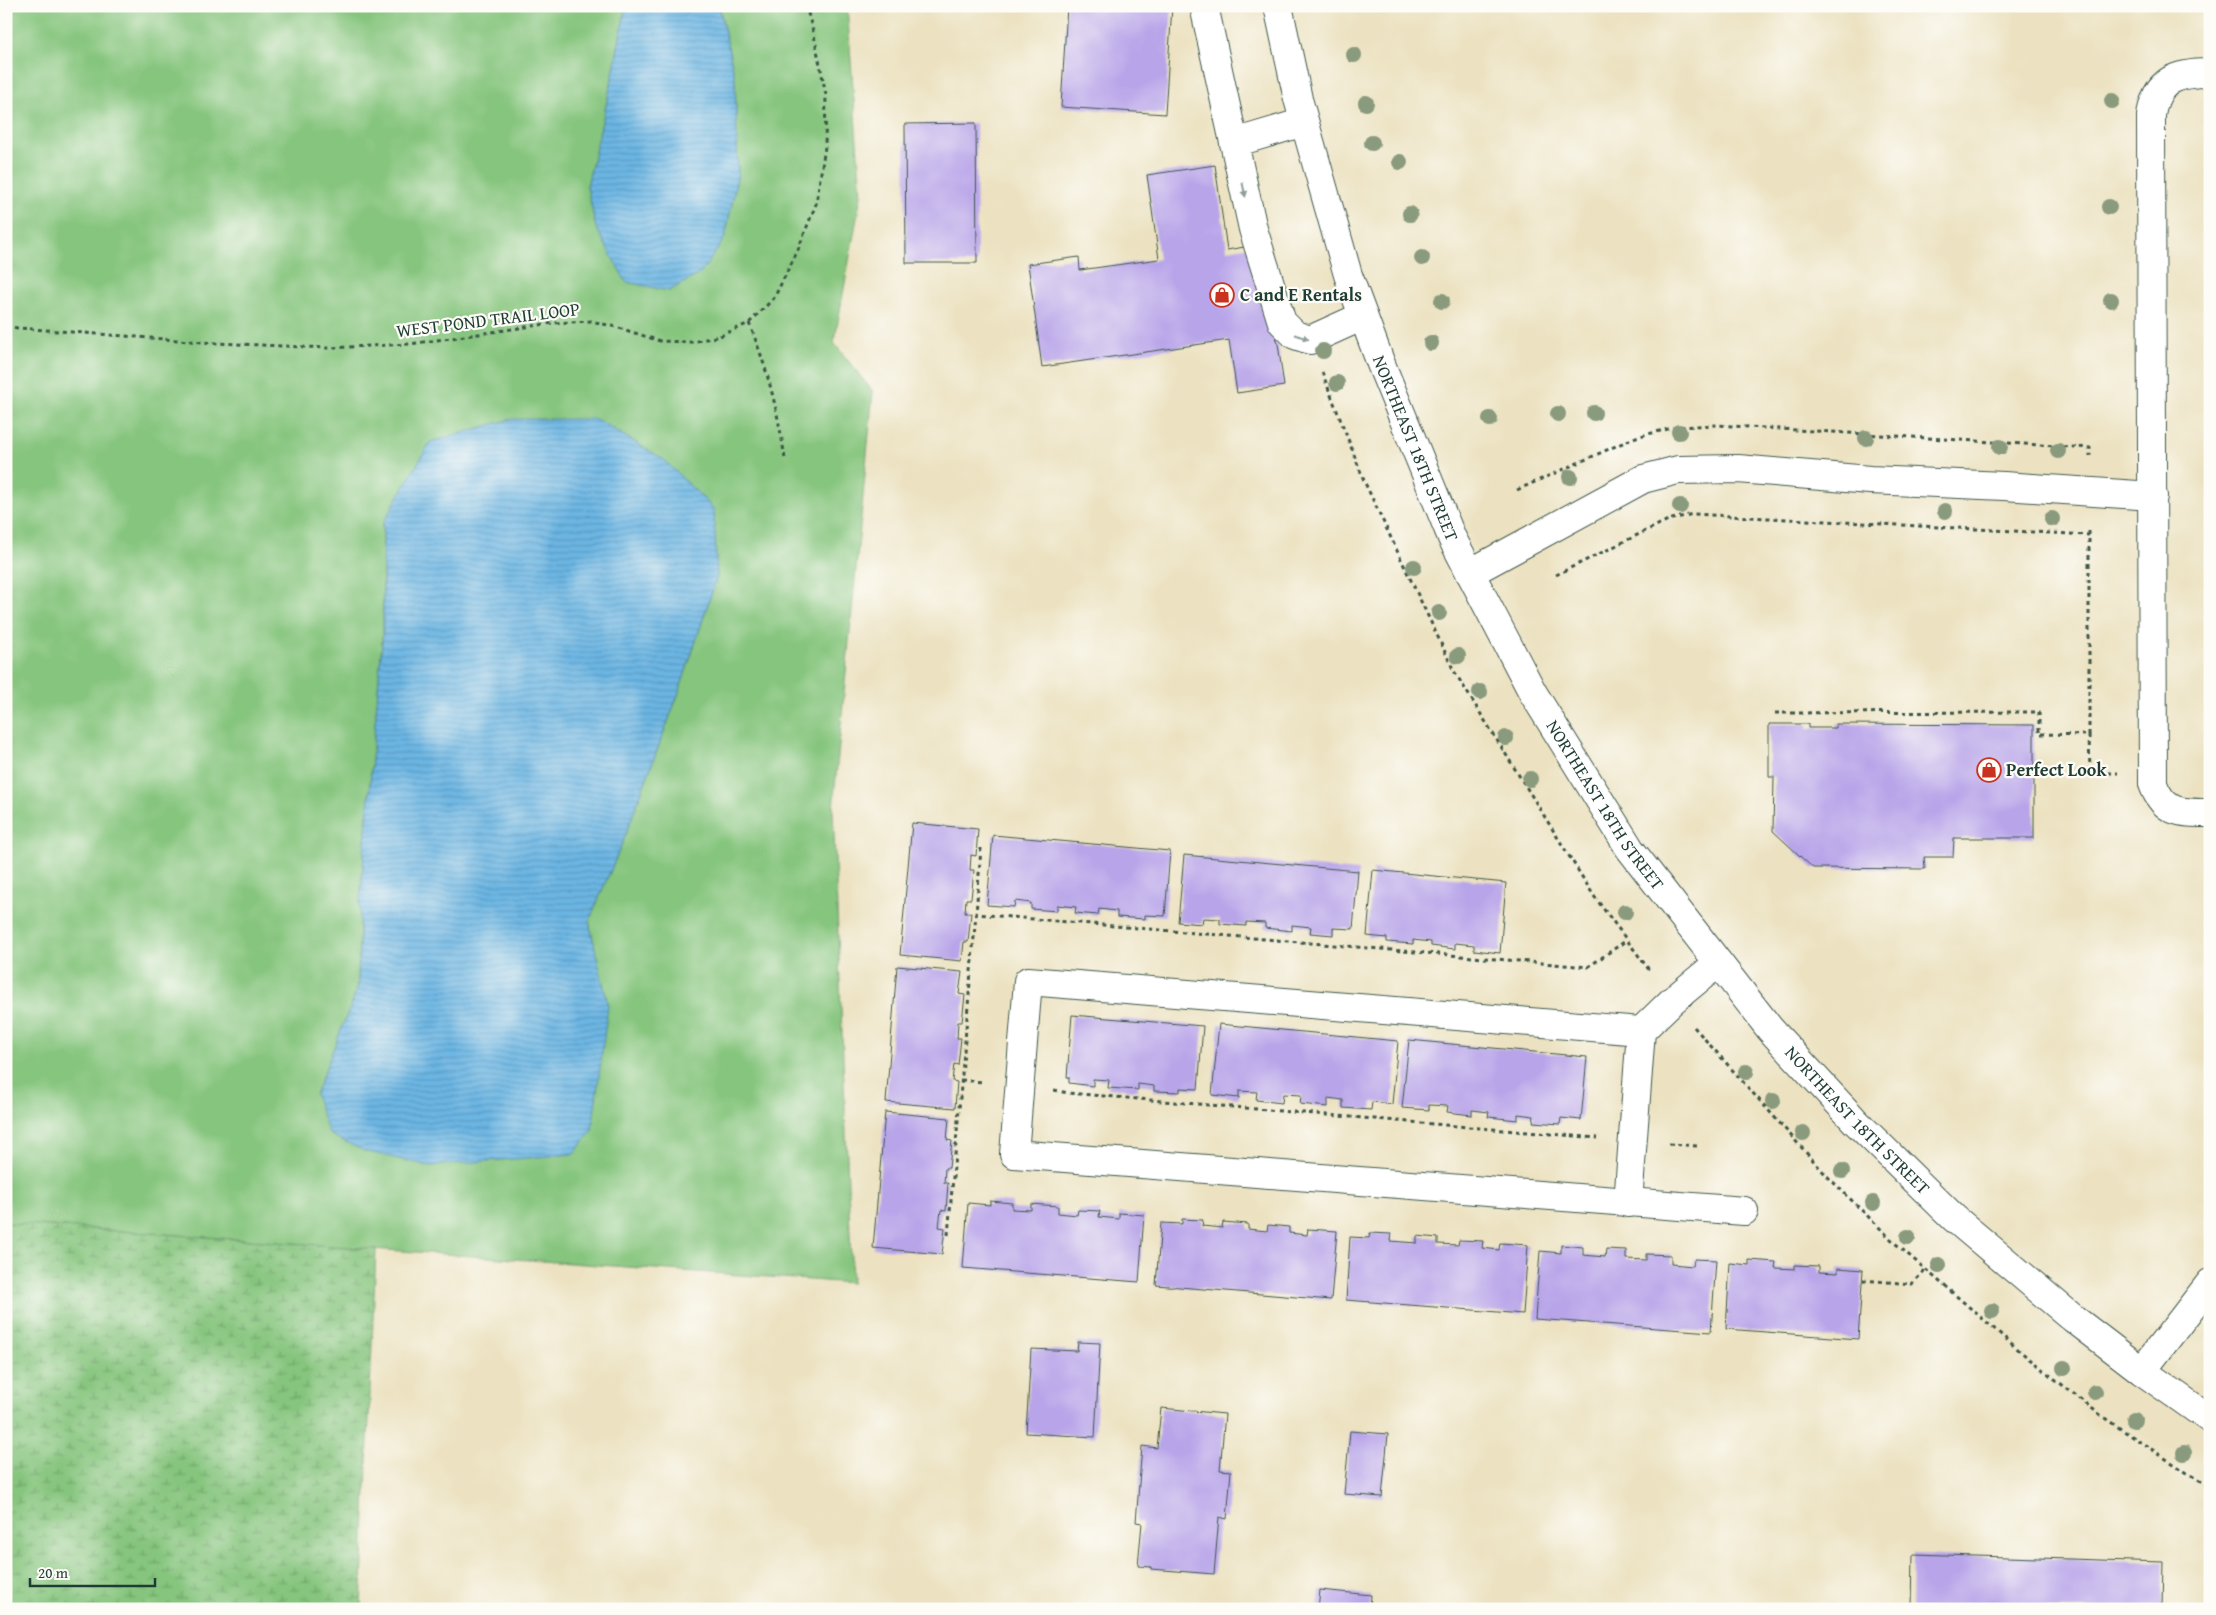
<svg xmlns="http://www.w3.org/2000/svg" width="2216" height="1615" viewBox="0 0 2216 1615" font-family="'Gentium Book Plus',serif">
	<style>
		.green { fill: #85c57d; stroke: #528158; fill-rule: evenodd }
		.wetland { fill: url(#wetland-marsh); stroke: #528158 }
		.water { fill: url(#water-rules); stroke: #467a8c }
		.building { fill: #b8a4e9 }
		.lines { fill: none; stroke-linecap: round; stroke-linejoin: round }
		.minor-casing { stroke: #3e5649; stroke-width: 30 }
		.path { stroke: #3e5649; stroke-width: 3; stroke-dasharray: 4 4; stroke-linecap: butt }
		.minor { stroke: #fff; stroke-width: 28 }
		.tree { fill: #899a7d }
		.oneway { fill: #8f9e9a }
		.labels { text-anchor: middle; stroke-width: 4.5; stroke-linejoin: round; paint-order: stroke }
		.poi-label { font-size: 18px; font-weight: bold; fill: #1f3d34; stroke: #fdfcf7; text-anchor: start }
		.street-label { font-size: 18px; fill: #1f3d34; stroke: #fdfcf7 }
	</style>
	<defs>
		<pattern id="wetland-marsh" width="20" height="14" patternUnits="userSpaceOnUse" patternTransform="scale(1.25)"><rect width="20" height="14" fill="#85c57d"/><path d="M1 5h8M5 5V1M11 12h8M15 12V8" fill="none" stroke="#6ca167"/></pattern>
		<pattern id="water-rules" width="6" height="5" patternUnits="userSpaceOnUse" patternTransform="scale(1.25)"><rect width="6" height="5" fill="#6cb6e4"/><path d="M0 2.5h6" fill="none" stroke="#5895ba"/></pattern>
	</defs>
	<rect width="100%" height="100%" fill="#fdfcf7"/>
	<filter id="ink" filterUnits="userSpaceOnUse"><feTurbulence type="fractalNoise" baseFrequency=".02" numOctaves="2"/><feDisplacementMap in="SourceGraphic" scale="10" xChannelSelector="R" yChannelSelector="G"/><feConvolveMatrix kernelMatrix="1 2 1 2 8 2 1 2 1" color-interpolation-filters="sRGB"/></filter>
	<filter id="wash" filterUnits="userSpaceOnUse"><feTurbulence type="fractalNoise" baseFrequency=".0096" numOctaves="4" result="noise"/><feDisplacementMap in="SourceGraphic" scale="20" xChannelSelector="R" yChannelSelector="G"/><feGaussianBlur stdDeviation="1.12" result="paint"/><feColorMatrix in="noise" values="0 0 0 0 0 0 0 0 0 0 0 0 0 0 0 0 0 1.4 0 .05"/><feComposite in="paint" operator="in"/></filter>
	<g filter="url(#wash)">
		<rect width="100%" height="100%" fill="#ece2c1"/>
		<path class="green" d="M6,6H626L611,84L587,186L596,228L725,238L738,173L735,78L719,6H847L861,196L834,343L873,392L833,808L852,1283L6,1223ZM383,523L717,577L679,692L622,844L589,921L608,1006L315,1095L358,988L360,902L383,630Z"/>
		<polygon class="wetland" points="6,1223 376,1249 361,1609 6,1609"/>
		<g class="water">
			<polygon points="626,6 719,6 735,78 738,173 725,238 701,273 669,291 626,282 596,228 587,186 611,84"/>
			<polygon points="511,419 596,419 663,459 714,509 717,577 679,692 622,844 589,921 608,1006 592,1131 574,1154 429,1166 364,1151 329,1134 315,1095 358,987 360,902 383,630 383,523 430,442"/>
		</g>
		<g id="blocks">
			<g class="building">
				<polygon points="1067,6 1172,6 1165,114 1061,107"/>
				<polygon points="976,123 977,263 906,263 905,124"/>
				<polygon points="1215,165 1227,250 1250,246 1278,344 1284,386 1237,393 1229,340 1042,367 1028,264 1079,257 1080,270 1159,259 1147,175"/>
				<polygon points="1769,724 1808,724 1808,728 1836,728 1836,724 2034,725 2034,838 1954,838 1953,857 1924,857 1925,869 1813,868 1773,831 1774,777 1769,777"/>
				<polygon points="912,823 978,829 976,856 971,855 970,870 974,870 971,899 966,899 965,913 971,913 968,942 964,942 962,961 900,955"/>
				<polygon points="993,835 1170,851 1165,916 1145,915 1145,919 1117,917 1117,911 1099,909 1098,915 1075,913 1076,907 1057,905 1057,911 1031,909 1031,903 1015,901 1014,907 987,905"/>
				<polygon points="1184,855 1358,871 1353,929 1333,928 1333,935 1310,933 1311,927 1292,925 1292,931 1265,928 1265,923 1246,922 1246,926 1220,924 1220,919 1203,918 1202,924 1178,922"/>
				<polygon points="1373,870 1506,883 1500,953 1474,950 1474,945 1455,943 1455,949 1431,946 1431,942 1413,940 1413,944 1387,942 1387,938 1367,936"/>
				<polygon points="897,966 962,972 959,994 965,995 962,1022 958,1022 957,1038 961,1038 958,1065 954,1064 952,1081 957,1082 955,1108 886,1102"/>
				<polygon points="1072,1015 1203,1026 1198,1089 1180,1088 1180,1092 1154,1091 1154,1086 1138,1084 1138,1090 1108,1088 1109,1080 1093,1079 1093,1086 1069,1083 1069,1077 1067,1077"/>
				<polygon points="1219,1024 1398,1041 1392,1104 1372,1102 1371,1110 1343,1108 1343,1100 1328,1098 1328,1107 1300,1104 1301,1095 1283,1094 1282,1103 1256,1100 1257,1092 1239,1091 1239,1098 1212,1095"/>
				<polygon points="1409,1040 1587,1057 1581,1120 1561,1118 1560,1124 1533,1122 1534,1116 1518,1114 1518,1120 1488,1117 1489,1112 1472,1110 1472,1115 1447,1112 1448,1106 1429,1105 1429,1110 1402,1108"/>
				<polygon points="885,1112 949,1118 947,1140 952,1141 949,1168 945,1168 944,1183 948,1183 946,1211 941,1210 939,1227 945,1228 942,1254 873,1248"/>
				<polygon points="990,1201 1012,1203 1012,1209 1031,1210 1031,1204 1058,1206 1058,1213 1077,1215 1078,1210 1100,1211 1099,1217 1119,1219 1119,1213 1144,1215 1139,1282 963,1268 968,1203 990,1205"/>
				<polygon points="1182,1219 1203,1220 1202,1226 1222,1228 1223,1222 1248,1224 1248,1229 1267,1231 1268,1225 1289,1227 1289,1233 1307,1235 1308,1229 1337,1231 1331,1300 1156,1285 1161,1223 1182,1224"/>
				<polygon points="1370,1233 1391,1234 1390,1241 1417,1243 1417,1236 1438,1238 1438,1244 1458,1245 1459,1240 1483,1241 1482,1248 1499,1250 1500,1243 1528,1245 1523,1314 1346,1300 1350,1237 1369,1238"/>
				<polygon points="1561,1245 1583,1247 1583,1255 1605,1257 1606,1249 1626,1250 1626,1259 1646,1260 1646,1254 1671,1255 1671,1264 1693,1266 1694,1259 1716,1260 1711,1332 1535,1319 1540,1251 1561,1253"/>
				<polygon points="1749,1260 1776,1262 1775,1268 1795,1269 1795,1265 1819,1266 1819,1272 1838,1273 1838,1268 1863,1270 1858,1339 1726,1329 1730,1263 1749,1265"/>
				<polygon points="1078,1342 1100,1343 1095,1437 1026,1433 1031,1349 1077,1351"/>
				<polygon points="1161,1408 1225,1414 1220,1470 1231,1471 1227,1519 1219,1517 1214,1574 1151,1569 1151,1567 1138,1566 1142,1523 1136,1522 1142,1446 1157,1448"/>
				<polygon points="1350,1431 1388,1434 1382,1497 1344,1494"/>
				<polygon points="1913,1554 2163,1562 2162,1609 1912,1609"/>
				<polygon points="1320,1590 1371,1595 1370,1609 1318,1609"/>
			</g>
		</g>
	</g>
	<g filter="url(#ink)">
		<use href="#blocks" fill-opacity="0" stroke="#3e5649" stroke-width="1"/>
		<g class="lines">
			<g class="minor-casing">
				<g id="minor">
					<polyline points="1204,6 1253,229 1282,322 1295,335 1310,340 1363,316"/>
					<path id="s1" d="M1278,6L1298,99L1348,275L1381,364L1452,538L1533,693L1630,849L1770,1029L1856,1122L1954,1218L2074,1319L2142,1371L2210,1419"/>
					<path d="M2210,73C2177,73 2156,79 2151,116L2153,784C2164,814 2181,813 2210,813"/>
					<polyline points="1234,143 1304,122"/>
					<polyline points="1470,573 1643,479 1678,470 1738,469 1870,480 2004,486 2153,496"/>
					<polyline points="1718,963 1672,1001 1641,1031 1028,981 1014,1154 1744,1211"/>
					<polyline points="1628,1203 1641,1031"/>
					<polyline points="2142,1371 2210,1283"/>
				</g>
			</g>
			<g class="path">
				<path d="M749,323C767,367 778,411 785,459"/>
				<polyline points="6,327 216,343 328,348 410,344 553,323 591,321 616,327 660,341 692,342 720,336 749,323 774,298 797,252 816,204 825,147 826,95 814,35 806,6"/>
				<polyline points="1322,372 1365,483 1454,671 1594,896 1650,971"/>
				<polyline points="1517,490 1636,437 1676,427 1717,425 2090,448 2090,456"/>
				<polyline points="1556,575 1668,520 1693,514 2089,535"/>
				<polyline points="1775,713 2039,712 2039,734 2089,735 2089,527"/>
				<polyline points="2089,735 2090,773 2118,773"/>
				<polyline points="981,848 976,914 1588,967 1627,940"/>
				<polyline points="1694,1027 1827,1176 1896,1244 2027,1357 2103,1417 2210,1488"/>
				<polyline points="961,1080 983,1082"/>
				<polyline points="1054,1090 1068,1093 1598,1138"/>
				<polyline points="1669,1144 1698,1146"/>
				<polyline points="948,1235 976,914"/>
				<polyline points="1863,1280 1912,1284 1925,1270"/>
			</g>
			<use href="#minor" class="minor"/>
		</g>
		<g class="tree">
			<circle cx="1354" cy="55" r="8"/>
			<circle cx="2112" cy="101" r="8"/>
			<circle cx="1366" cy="103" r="8"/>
			<circle cx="1372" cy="143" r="8"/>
			<circle cx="1400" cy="162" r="8"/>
			<circle cx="2109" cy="207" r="8"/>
			<circle cx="1410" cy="214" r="8"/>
			<circle cx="1422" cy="258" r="8"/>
			<circle cx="2111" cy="300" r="8"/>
			<circle cx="1442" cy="301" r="8"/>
			<circle cx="1431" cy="343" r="8"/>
			<circle cx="1323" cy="351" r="8"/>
			<circle cx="1337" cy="383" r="8"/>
			<circle cx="1594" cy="413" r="8"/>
			<circle cx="1558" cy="414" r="8"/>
			<circle cx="1490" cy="419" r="8"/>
			<circle cx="1679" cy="432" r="8"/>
			<circle cx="1866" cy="438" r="8"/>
			<circle cx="2000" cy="447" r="8"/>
			<circle cx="2058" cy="451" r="8"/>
			<circle cx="1570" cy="477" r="8"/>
			<circle cx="1680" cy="506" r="8"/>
			<circle cx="1945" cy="511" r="8"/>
			<circle cx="2052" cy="519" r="8"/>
			<circle cx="1414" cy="567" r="8"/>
			<circle cx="1439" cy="613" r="8"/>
			<circle cx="1458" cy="656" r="8"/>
			<circle cx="1480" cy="692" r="8"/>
			<circle cx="1506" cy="738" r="8"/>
			<circle cx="1530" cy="779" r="8"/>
			<circle cx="1625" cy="912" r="8"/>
			<circle cx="1746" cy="1072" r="8"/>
			<circle cx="1773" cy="1101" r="8"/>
			<circle cx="1803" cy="1133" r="8"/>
			<circle cx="1842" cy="1171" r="8"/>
			<circle cx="1873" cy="1203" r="8"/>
			<circle cx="1908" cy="1237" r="8"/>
			<circle cx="1939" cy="1265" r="8"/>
			<circle cx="1992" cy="1311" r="8"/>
			<circle cx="2064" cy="1368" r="8"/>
			<circle cx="2095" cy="1392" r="8"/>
			<circle cx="2134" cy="1420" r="8"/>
			<circle cx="2184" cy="1453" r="8"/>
		</g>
		<defs><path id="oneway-solid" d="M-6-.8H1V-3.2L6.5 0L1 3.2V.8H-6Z" transform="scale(1.25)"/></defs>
		<g class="oneway">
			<use href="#oneway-solid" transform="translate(1244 190) rotate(78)"/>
			<use href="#oneway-solid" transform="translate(1302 337) rotate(20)"/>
		</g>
	</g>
	<defs>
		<g id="shop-ring" transform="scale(1.25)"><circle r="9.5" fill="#fdfcf7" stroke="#c8321e" stroke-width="1.5"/><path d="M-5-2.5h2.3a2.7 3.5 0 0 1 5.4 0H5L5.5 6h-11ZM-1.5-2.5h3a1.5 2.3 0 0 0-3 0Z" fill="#c8321e"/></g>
	</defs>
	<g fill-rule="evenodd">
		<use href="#shop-ring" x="1222" y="295"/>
		<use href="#shop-ring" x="1989" y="770"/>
	</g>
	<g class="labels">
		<g class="poi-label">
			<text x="1240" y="301">C and E Rentals</text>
			<text x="2006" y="776">Perfect Look</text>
		</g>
		<g class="street-label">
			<text transform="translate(488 320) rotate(-7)" y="6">WEST POND TRAIL LOOP</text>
			<text dy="6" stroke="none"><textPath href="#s1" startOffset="464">NORTHEAST 18TH STREET</textPath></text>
			<text dy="6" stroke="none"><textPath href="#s1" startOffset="869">NORTHEAST 18TH STREET</textPath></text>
			<text dy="6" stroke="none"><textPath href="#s1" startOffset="1274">NORTHEAST 18TH STREET</textPath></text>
		</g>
	</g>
	<rect width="2216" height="1615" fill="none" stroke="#fdfcf7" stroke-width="25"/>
	<path d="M30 1578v8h125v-8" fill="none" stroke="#1f3d34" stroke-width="2.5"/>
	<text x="38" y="1578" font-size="15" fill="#1f3d34" stroke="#fdfcf7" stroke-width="4" paint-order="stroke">20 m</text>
</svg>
